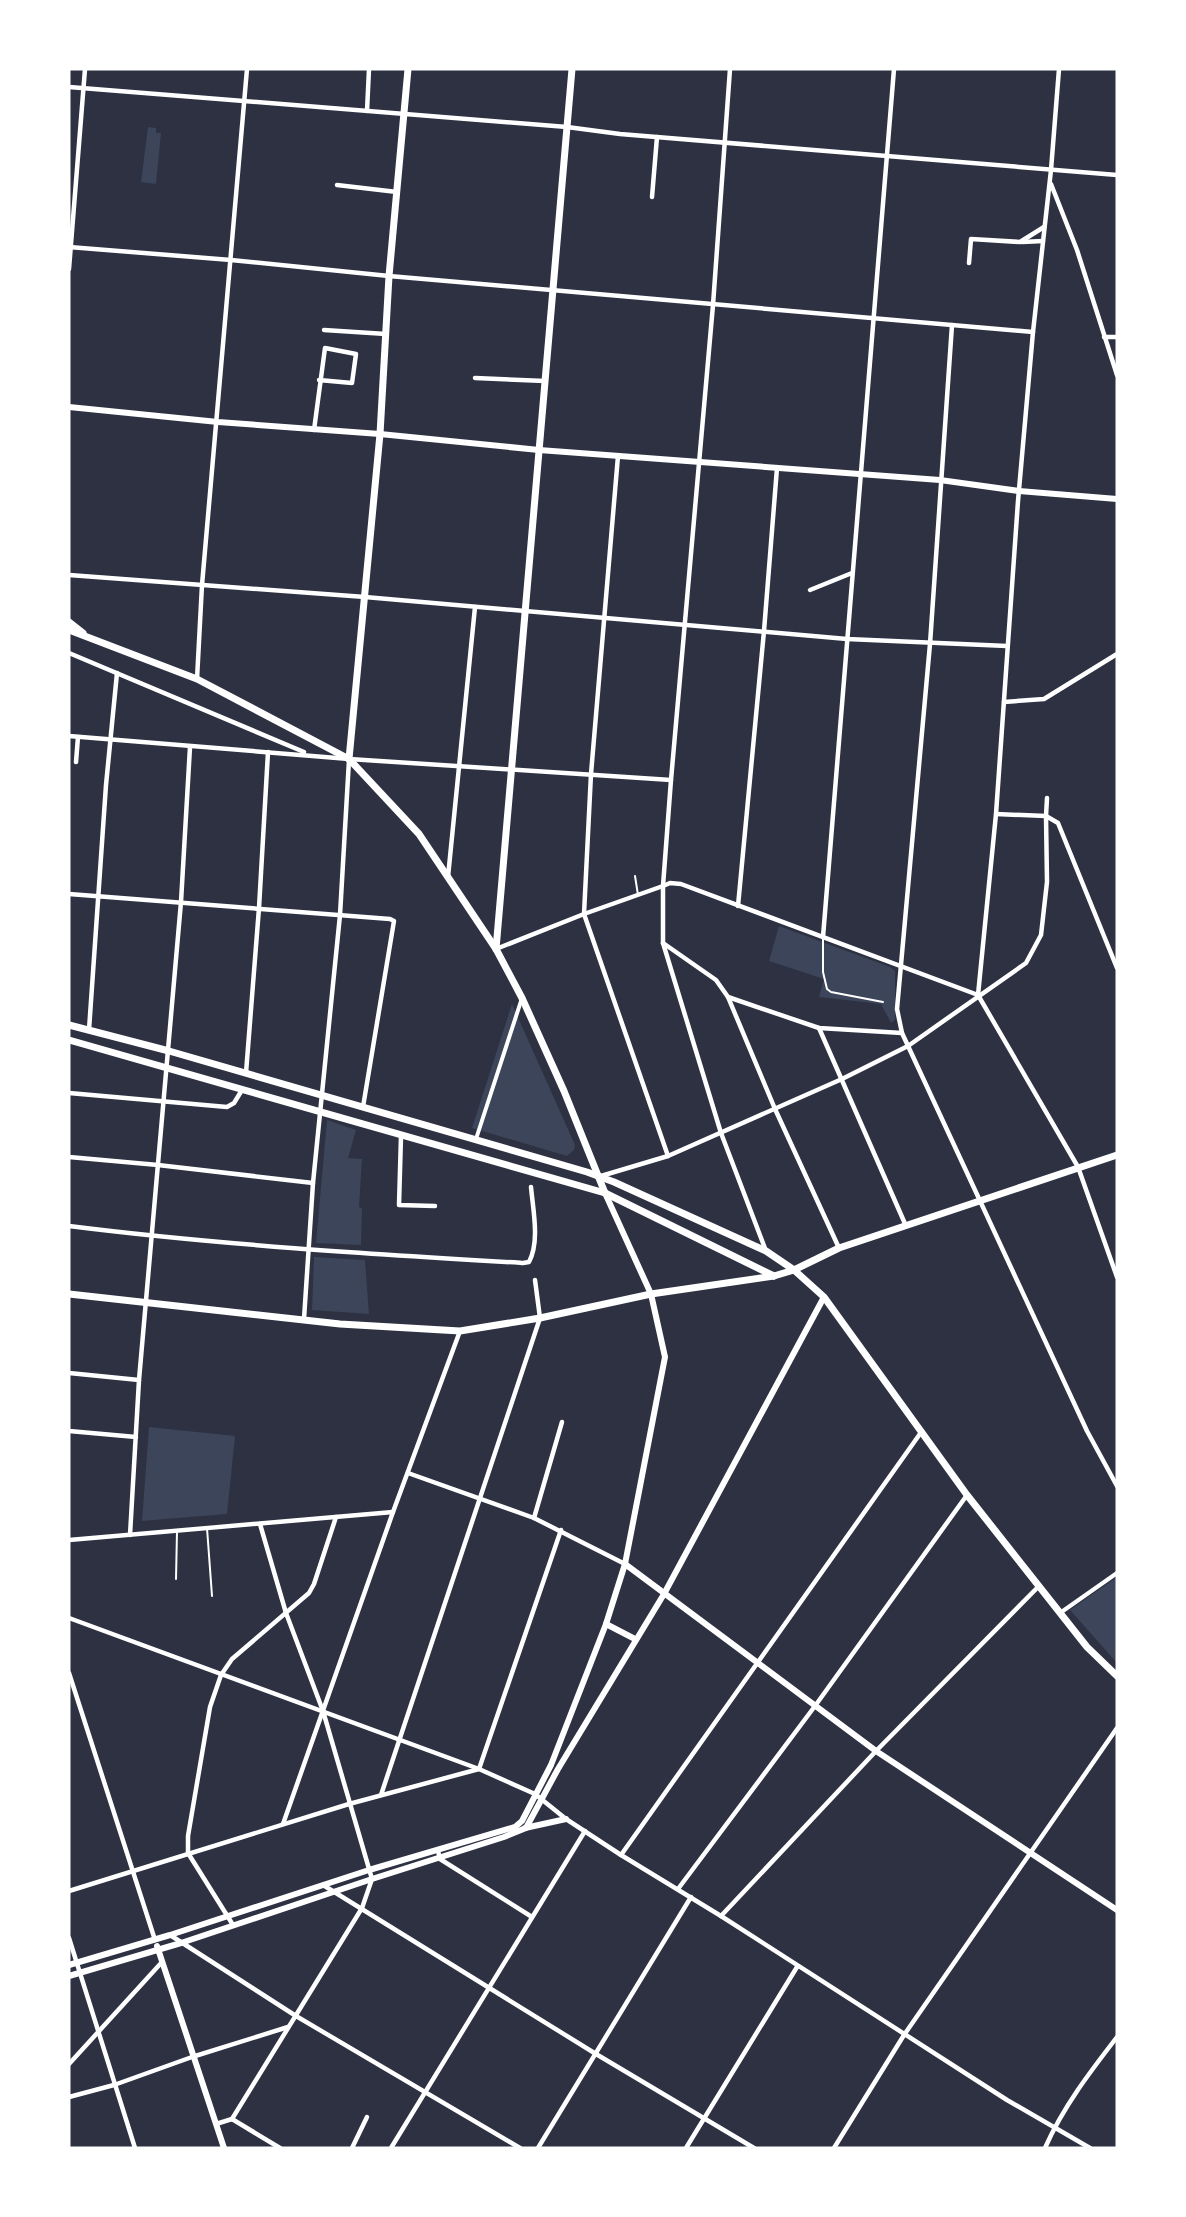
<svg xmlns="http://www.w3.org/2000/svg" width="1186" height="2217" viewBox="0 0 1186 2217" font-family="Signika,sans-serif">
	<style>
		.green { fill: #3c4559 }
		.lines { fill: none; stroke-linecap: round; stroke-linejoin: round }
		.service { stroke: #fff; stroke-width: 2 }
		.pedestrian { stroke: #fff; stroke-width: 4 }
		.minor { stroke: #fff; stroke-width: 4.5 }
		.tertiary { stroke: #fff; stroke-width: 6 }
		.secondary { stroke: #fff; stroke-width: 7 }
	</style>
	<rect width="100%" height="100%" fill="#2d3142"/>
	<g class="green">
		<polygon points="148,127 156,128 156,133 161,133 156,184 141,182"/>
		<polygon points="779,926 890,967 895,971 895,1020 891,1023 881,1004 819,997 824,979 769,961"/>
		<polygon points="512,1004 575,1145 574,1150 567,1156 472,1128"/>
		<polygon points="327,1120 356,1130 348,1158 362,1159 359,1207 362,1208 361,1245 316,1243"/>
		<polygon points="314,1257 365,1260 369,1314 312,1310"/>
		<polygon points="149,1427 235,1436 227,1514 142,1521"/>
		<polygon points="1117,1577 1117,1663 1070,1610"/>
	</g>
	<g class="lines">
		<g class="service">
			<polyline points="635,876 638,895"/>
			<polyline points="823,939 823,972 827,989 831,992 883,1002"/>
			<polyline points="207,1528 212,1596"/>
			<polyline points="176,1579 177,1531"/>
		</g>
		<g class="pedestrian">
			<polyline points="476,1139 522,998"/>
			<polyline points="1060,1613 1117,1573"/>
		</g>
		<g class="minor">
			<polyline points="730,69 713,305 671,780 663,886 663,943 721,1133 766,1251"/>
			<polyline points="69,87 567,127 620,134 1117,175"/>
			<polyline points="367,111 369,69"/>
			<polyline points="1051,184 1077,250 1117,375"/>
			<polyline points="337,185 397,192"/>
			<polyline points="652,197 657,137"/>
			<polyline points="1022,242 1043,241"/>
			<polyline points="69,247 231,260 389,276 1033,332"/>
			<polyline points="969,263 971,239 1020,242 1044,227"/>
			<polyline points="69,269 85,69"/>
			<polyline points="952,325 930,644 897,1009 902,1033 1087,1431 1117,1486"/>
			<polyline points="324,330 386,334"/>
			<polyline points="1104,337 1117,337"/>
			<polyline points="475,378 545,381"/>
			<polyline points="314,430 325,348 356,354 352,383 319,380"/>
			<polyline points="618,456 591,774 584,914 668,1156"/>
			<polyline points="69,575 365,597 847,639 1007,646"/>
			<polyline points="810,590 852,573"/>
			<polyline points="69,653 304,752"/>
			<polyline points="197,679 202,585 247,69"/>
			<polyline points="1004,702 1044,699 1117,654"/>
			<polyline points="69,736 349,759 671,780"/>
			<polyline points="76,762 78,737"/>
			<polyline points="996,814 1046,816 1058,823 1117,968"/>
			<polyline points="448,877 475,607"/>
			<polyline points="69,894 390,919 394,921 363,1107"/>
			<polyline points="738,906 764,631 777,468"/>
			<polyline points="823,937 894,69"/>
			<polyline points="663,943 716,980 728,997 819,1028 902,1033"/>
			<polyline points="496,949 584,914 663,886 670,883 681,884 978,995"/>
			<polyline points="978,995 996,814 1018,501 1033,332 1051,170 1059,69"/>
			<polyline points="978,995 1078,1167 1117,1277"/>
			<polyline points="728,997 775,1109 839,1248"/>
			<polyline points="819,1028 906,1226"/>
			<polyline points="89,1030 106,785 117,673"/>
			<polyline points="246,1073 259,908 268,752"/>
			<polyline points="69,1093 227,1107 234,1103 242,1090"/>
			<polyline points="401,1136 399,1205 435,1206"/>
			<polyline points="69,1157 158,1165 313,1183"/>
			<polyline points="601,1176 668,1156 842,1079 908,1046 1026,963 1041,935 1047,882 1046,816 1047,798"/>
			<path d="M69,1226C220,1245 372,1254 523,1263L529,1262C540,1241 533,1210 531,1187"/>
			<polyline points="304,1319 313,1183 340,915 349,760"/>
			<polyline points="69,1373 139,1380"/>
			<polyline points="69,1431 136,1437"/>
			<polyline points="408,1473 534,1518 625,1564"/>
			<polyline points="534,1518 562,1422"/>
			<polyline points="130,1535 139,1380 181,902 190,747"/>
			<polyline points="69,1540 393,1512"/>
			<polyline points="69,1618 479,1769 535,1794 566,1819 621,1855 721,1916 1007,2100 1090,2148"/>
			<polyline points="69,1673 155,1940"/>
			<polyline points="381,1795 540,1318 535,1280"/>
			<polyline points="283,1824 393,1512 460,1331"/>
			<polyline points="438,1851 440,1859 532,1917"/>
			<polyline points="621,1855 922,1431"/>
			<polyline points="323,1885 596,2054 754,2148"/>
			<polyline points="678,1889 815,1706 967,1495"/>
			<polyline points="69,1891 349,1804 479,1769 561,1530"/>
			<polyline points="721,1916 876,1751 1039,1586"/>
			<polyline points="233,1925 188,1853 188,1836 210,1707 221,1675 232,1659 309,1593 314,1584 336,1517"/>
			<polyline points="170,1935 296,2016 520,2148"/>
			<polyline points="69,1938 135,2148"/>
			<polyline points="69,2064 162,1962"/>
			<polyline points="69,2097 114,2085 192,2057 288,2027"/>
			<polyline points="232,2119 362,1908 372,1879 323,1711 286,1613 260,1524"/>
			<polyline points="232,2119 280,2148"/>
			<polyline points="216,2124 232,2119"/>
			<polyline points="352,2148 367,2117"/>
			<polyline points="391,2148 585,1831"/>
			<polyline points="538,2148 691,1897"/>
			<polyline points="686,2148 797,1967"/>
			<polyline points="834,2148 904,2035 1117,1728"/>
			<path d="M1045,2148C1063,2107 1090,2072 1117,2037"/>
		</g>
		<g class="tertiary">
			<polyline points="69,407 218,422 380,434 539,450 940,480 1019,491 1117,499"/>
			<polyline points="625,1564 876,1751 1117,1910"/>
			<polyline points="606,1624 635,1639"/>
			<polyline points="525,1828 566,1819"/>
			<polyline points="157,1946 224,2148"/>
			<polyline points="69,1965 170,1935 369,1870 515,1827 522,1821 551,1765 606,1624 625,1564 665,1357 651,1294 605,1193"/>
			<polyline points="69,1976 181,1943 372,1879 504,1837 526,1828 558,1769 664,1594 824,1297"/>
		</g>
		<g class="secondary">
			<polyline points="69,622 83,633"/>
			<polyline points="69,630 197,679 349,759 419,834 496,949 522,998 564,1091 605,1193"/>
			<polyline points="349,759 380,434 389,276 408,69"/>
			<polyline points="496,949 572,69"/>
			<polyline points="69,1025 169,1051 587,1172 614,1182 766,1251 794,1270 824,1297 967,1495 1087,1647 1117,1676"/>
			<polyline points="69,1040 605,1193 774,1276"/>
			<polyline points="69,1294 340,1324 460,1331 540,1318 651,1294 774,1276 794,1270 839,1248 1117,1155"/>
		</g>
	</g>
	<rect width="1186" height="2217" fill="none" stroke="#ffffff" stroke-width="141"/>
</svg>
